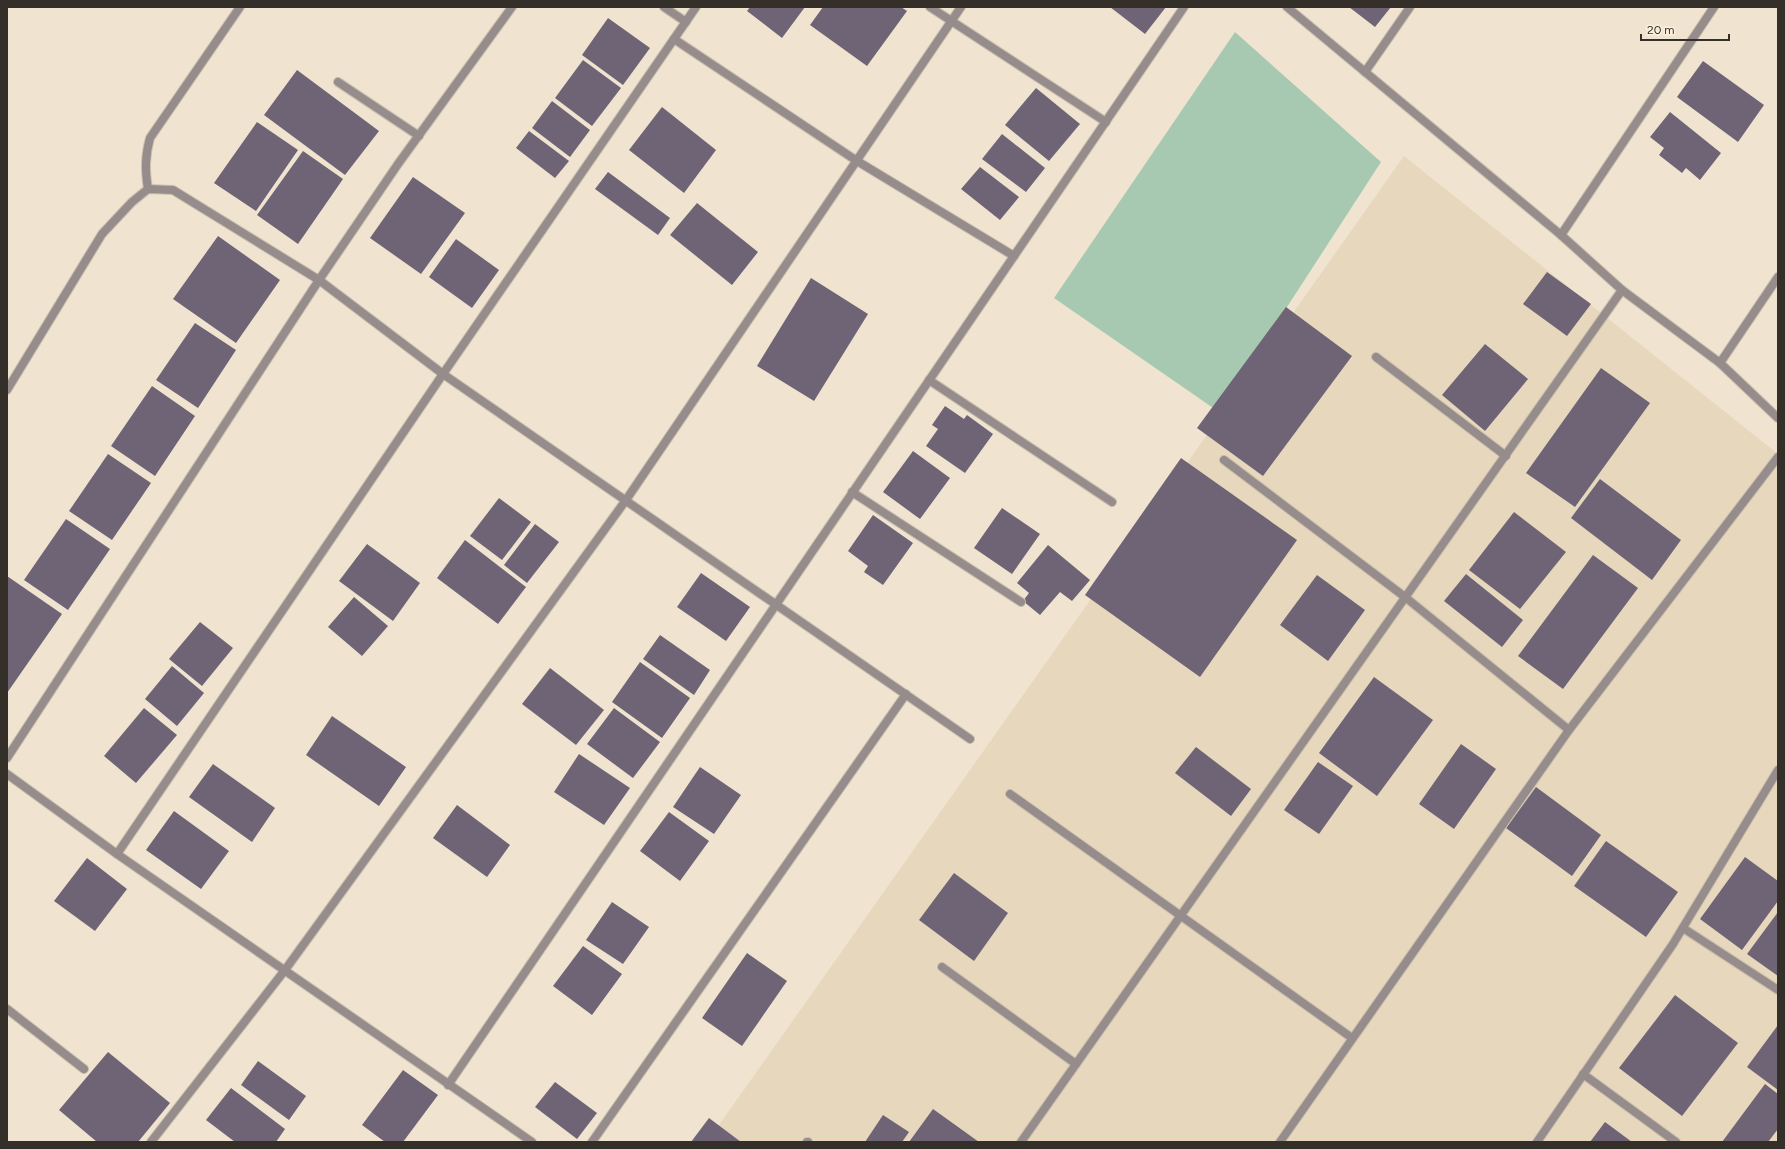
<svg xmlns="http://www.w3.org/2000/svg" width="1785" height="1149" viewBox="0 0 1785 1149" font-family="Figtree,sans-serif">
	<style>
		.built { fill: #e7d7bd }
		.green { fill: #a7c9b1 }
		.building { fill: #6e6475 }
		.lines { fill: none; stroke-linecap: round; stroke-linejoin: round }
		.service-casing { stroke: #cac0af; stroke-width: 10 }
		.minor-casing { stroke: #cac0af; stroke-width: 10 }
		.tertiary-casing { stroke: #cac0af; stroke-width: 10 }
		.service { stroke: #968c8b; stroke-width: 8 }
		.minor { stroke: #968c8b; stroke-width: 8 }
		.tertiary { stroke: #968c8b; stroke-width: 8 }
	</style>
	<rect width="100%" height="100%" fill="#f0e4d1"/>
	<polygon class="built" points="1404,156 1778,454 1778,1142 707,1142"/>
	<polygon class="green" points="1235,32 1381,162 1219,412 1054,298"/>
	<g class="building">
		<polygon points="750,7 805,7 782,38 747,11"/>
		<polygon points="823,7 901,7 907,11 867,66 810,25"/>
		<polygon points="1110,7 1166,7 1145,34"/>
		<polygon points="1349,7 1391,7 1375,27"/>
		<polygon points="608,18 650,48 623,85 582,55"/>
		<polygon points="583,60 621,88 592,126 555,98"/>
		<polygon points="1703,61 1764,105 1738,142 1677,97"/>
		<polygon points="297,70 379,131 345,175 264,115"/>
		<polygon points="1036,88 1080,124 1049,161 1005,125"/>
		<polygon points="552,101 590,130 570,157 532,128"/>
		<polygon points="662,107 716,150 684,193 629,150"/>
		<polygon points="1670,112 1721,153 1700,180 1686,168 1682,173 1659,155 1664,148 1650,137"/>
		<polygon points="257,122 298,150 256,211 214,183"/>
		<polygon points="529,131 569,161 555,178 516,148"/>
		<polygon points="1002,134 1045,168 1026,192 982,159"/>
		<polygon points="303,151 343,179 298,244 257,215"/>
		<polygon points="980,167 1019,197 1000,220 961,189"/>
		<polygon points="608,172 670,218 658,235 595,189"/>
		<polygon points="413,177 465,213 421,274 370,238"/>
		<polygon points="697,203 758,252 732,285 670,235"/>
		<polygon points="218,236 280,280 236,343 173,299"/>
		<polygon points="456,239 499,270 472,308 429,277"/>
		<polygon points="1547,272 1591,304 1567,336 1523,304"/>
		<polygon points="811,278 868,314 814,401 757,366"/>
		<polygon points="1286,307 1352,356 1263,476 1197,428"/>
		<polygon points="195,323 236,350 198,408 156,380"/>
		<polygon points="1485,344 1528,379 1485,431 1442,395"/>
		<polygon points="1601,368 1650,403 1575,507 1526,473"/>
		<polygon points="152,386 195,416 155,476 111,446"/>
		<polygon points="945,406 964,419 967,415 993,434 965,473 926,446 938,429 932,425"/>
		<polygon points="913,451 950,478 920,519 883,492"/>
		<polygon points="108,454 151,483 112,540 69,511"/>
		<polygon points="1181,458 1297,540 1200,677 1085,595"/>
		<polygon points="1600,479 1681,540 1652,580 1571,518"/>
		<polygon points="499,498 531,522 502,560 470,536"/>
		<polygon points="1002,508 1040,534 1012,574 974,548"/>
		<polygon points="1514,512 1566,552 1520,609 1469,570"/>
		<polygon points="873,515 913,543 883,585 864,572 868,566 848,551"/>
		<polygon points="66,519 110,549 68,610 24,580"/>
		<polygon points="535,524 559,542 527,583 504,565"/>
		<polygon points="465,540 526,587 498,624 437,578"/>
		<polygon points="367,544 420,583 393,621 339,581"/>
		<polygon points="1048,545 1090,580 1072,601 1060,592 1040,615 1023,601 1029,593 1017,583"/>
		<polygon points="1593,555 1638,588 1563,689 1518,656"/>
		<polygon points="701,573 750,607 726,641 677,607"/>
		<polygon points="1466,574 1523,620 1502,647 1444,601"/>
		<polygon points="1317,575 1365,610 1328,661 1280,625"/>
		<polygon points="7,576 62,614 7,693"/>
		<polygon points="354,597 388,626 362,656 328,627"/>
		<polygon points="200,622 233,648 202,686 169,659"/>
		<polygon points="660,635 710,670 694,695 643,659"/>
		<polygon points="640,662 690,698 662,738 612,702"/>
		<polygon points="172,666 204,693 177,726 145,699"/>
		<polygon points="550,668 604,710 576,745 522,704"/>
		<polygon points="1374,677 1433,720 1377,796 1319,753"/>
		<polygon points="144,708 177,735 136,783 104,756"/>
		<polygon points="614,708 660,742 633,778 587,744"/>
		<polygon points="332,716 406,767 379,806 306,755"/>
		<polygon points="1461,744 1496,769 1454,829 1419,804"/>
		<polygon points="1196,747 1251,789 1231,816 1175,773"/>
		<polygon points="579,754 630,788 604,825 554,792"/>
		<polygon points="1318,762 1353,786 1319,834 1284,810"/>
		<polygon points="213,764 275,808 252,842 189,797"/>
		<polygon points="700,767 741,795 714,834 673,807"/>
		<polygon points="1536,787 1601,835 1572,876 1506,828"/>
		<polygon points="457,805 510,845 487,877 433,838"/>
		<polygon points="174,811 229,851 201,889 146,850"/>
		<polygon points="669,812 709,841 680,881 640,851"/>
		<polygon points="1606,841 1678,892 1646,937 1574,886"/>
		<polygon points="1745,857 1778,881 1778,901 1742,950 1700,919"/>
		<polygon points="87,858 127,889 95,931 54,901"/>
		<polygon points="954,873 1008,913 974,961 919,920"/>
		<polygon points="612,902 649,927 623,964 586,940"/>
		<polygon points="1778,912 1778,976 1747,954"/>
		<polygon points="583,946 622,974 592,1015 553,986"/>
		<polygon points="747,953 787,981 742,1046 702,1018"/>
		<polygon points="1675,995 1738,1043 1682,1116 1619,1068"/>
		<polygon points="1778,1025 1778,1090 1747,1067"/>
		<polygon points="108,1052 170,1103 138,1142 97,1142 59,1110"/>
		<polygon points="258,1061 306,1096 289,1120 241,1085"/>
		<polygon points="403,1070 438,1095 403,1142 385,1142 362,1125"/>
		<polygon points="555,1082 597,1113 577,1139 535,1107"/>
		<polygon points="1765,1084 1778,1094 1778,1129 1768,1142 1722,1142"/>
		<polygon points="231,1088 285,1129 276,1142 235,1142 206,1120"/>
		<polygon points="933,1109 979,1142 909,1142"/>
		<polygon points="883,1115 909,1132 902,1142 865,1142"/>
		<polygon points="709,1118 741,1142 691,1142"/>
		<polygon points="1605,1122 1632,1142 1590,1142"/>
	</g>
	<g class="lines">
		<g class="service-casing">
			<g id="service">
				<polyline points="1683,928 1778,990"/>
				<polyline points="942,967 1076,1064"/>
			</g>
		</g>
		<g class="minor-casing">
			<g id="minor">
				<polyline points="664,7 686,22"/>
				<polyline points="930,7 1106,122"/>
				<polyline points="674,39 857,161 1014,256"/>
				<polyline points="1365,72 1410,7"/>
				<polyline points="338,82 419,136"/>
				<path d="M148,189C145,170 145,156 150,138L240,7"/>
				<polyline points="1376,357 1506,456"/>
				<polyline points="1720,363 1778,277"/>
				<polyline points="929,380 1112,502"/>
				<polyline points="7,390 102,234 132,202 148,189 173,190 319,280 443,374 970,739"/>
				<polyline points="1224,460 1405,597 1569,730"/>
				<polyline points="852,492 1021,602"/>
				<polyline points="7,758 319,280 398,164 512,7"/>
				<polyline points="7,774 117,854 532,1142"/>
				<polyline points="1010,794 1352,1038"/>
				<polyline points="117,854 443,374 696,7"/>
				<polyline points="7,1009 84,1069"/>
				<polyline points="1583,1074 1676,1142"/>
				<polyline points="448,1085 1184,7"/>
				<polyline points="151,1142 285,970 626,500 961,7"/>
				<polyline points="592,1142 906,694"/>
				<polyline points="807,1142 808,1142"/>
				<polyline points="1021,1142 1622,290"/>
				<polyline points="1280,1142 1569,730 1778,457"/>
				<polyline points="1537,1142 1673,944 1778,770"/>
			</g>
		</g>
		<g class="tertiary-casing">
			<g id="tertiary">
				<polyline points="1287,7 1561,235 1622,290 1720,363 1778,418"/>
				<polyline points="1561,235 1714,7"/>
			</g>
		</g>
		<use href="#service" class="service"/>
		<use href="#minor" class="minor"/>
		<use href="#tertiary" class="tertiary"/>
	</g>
	<rect width="1785" height="1149" fill="none" stroke="#342f28" stroke-width="16"/>
	<path d="M1641 34v6h88v-6" fill="none" stroke="#342f28" stroke-width="2"/>
	<text x="1647" y="34" font-size="12" fill="#342f28" stroke="#fdf1de" stroke-width="3" paint-order="stroke">20 m</text>
</svg>
